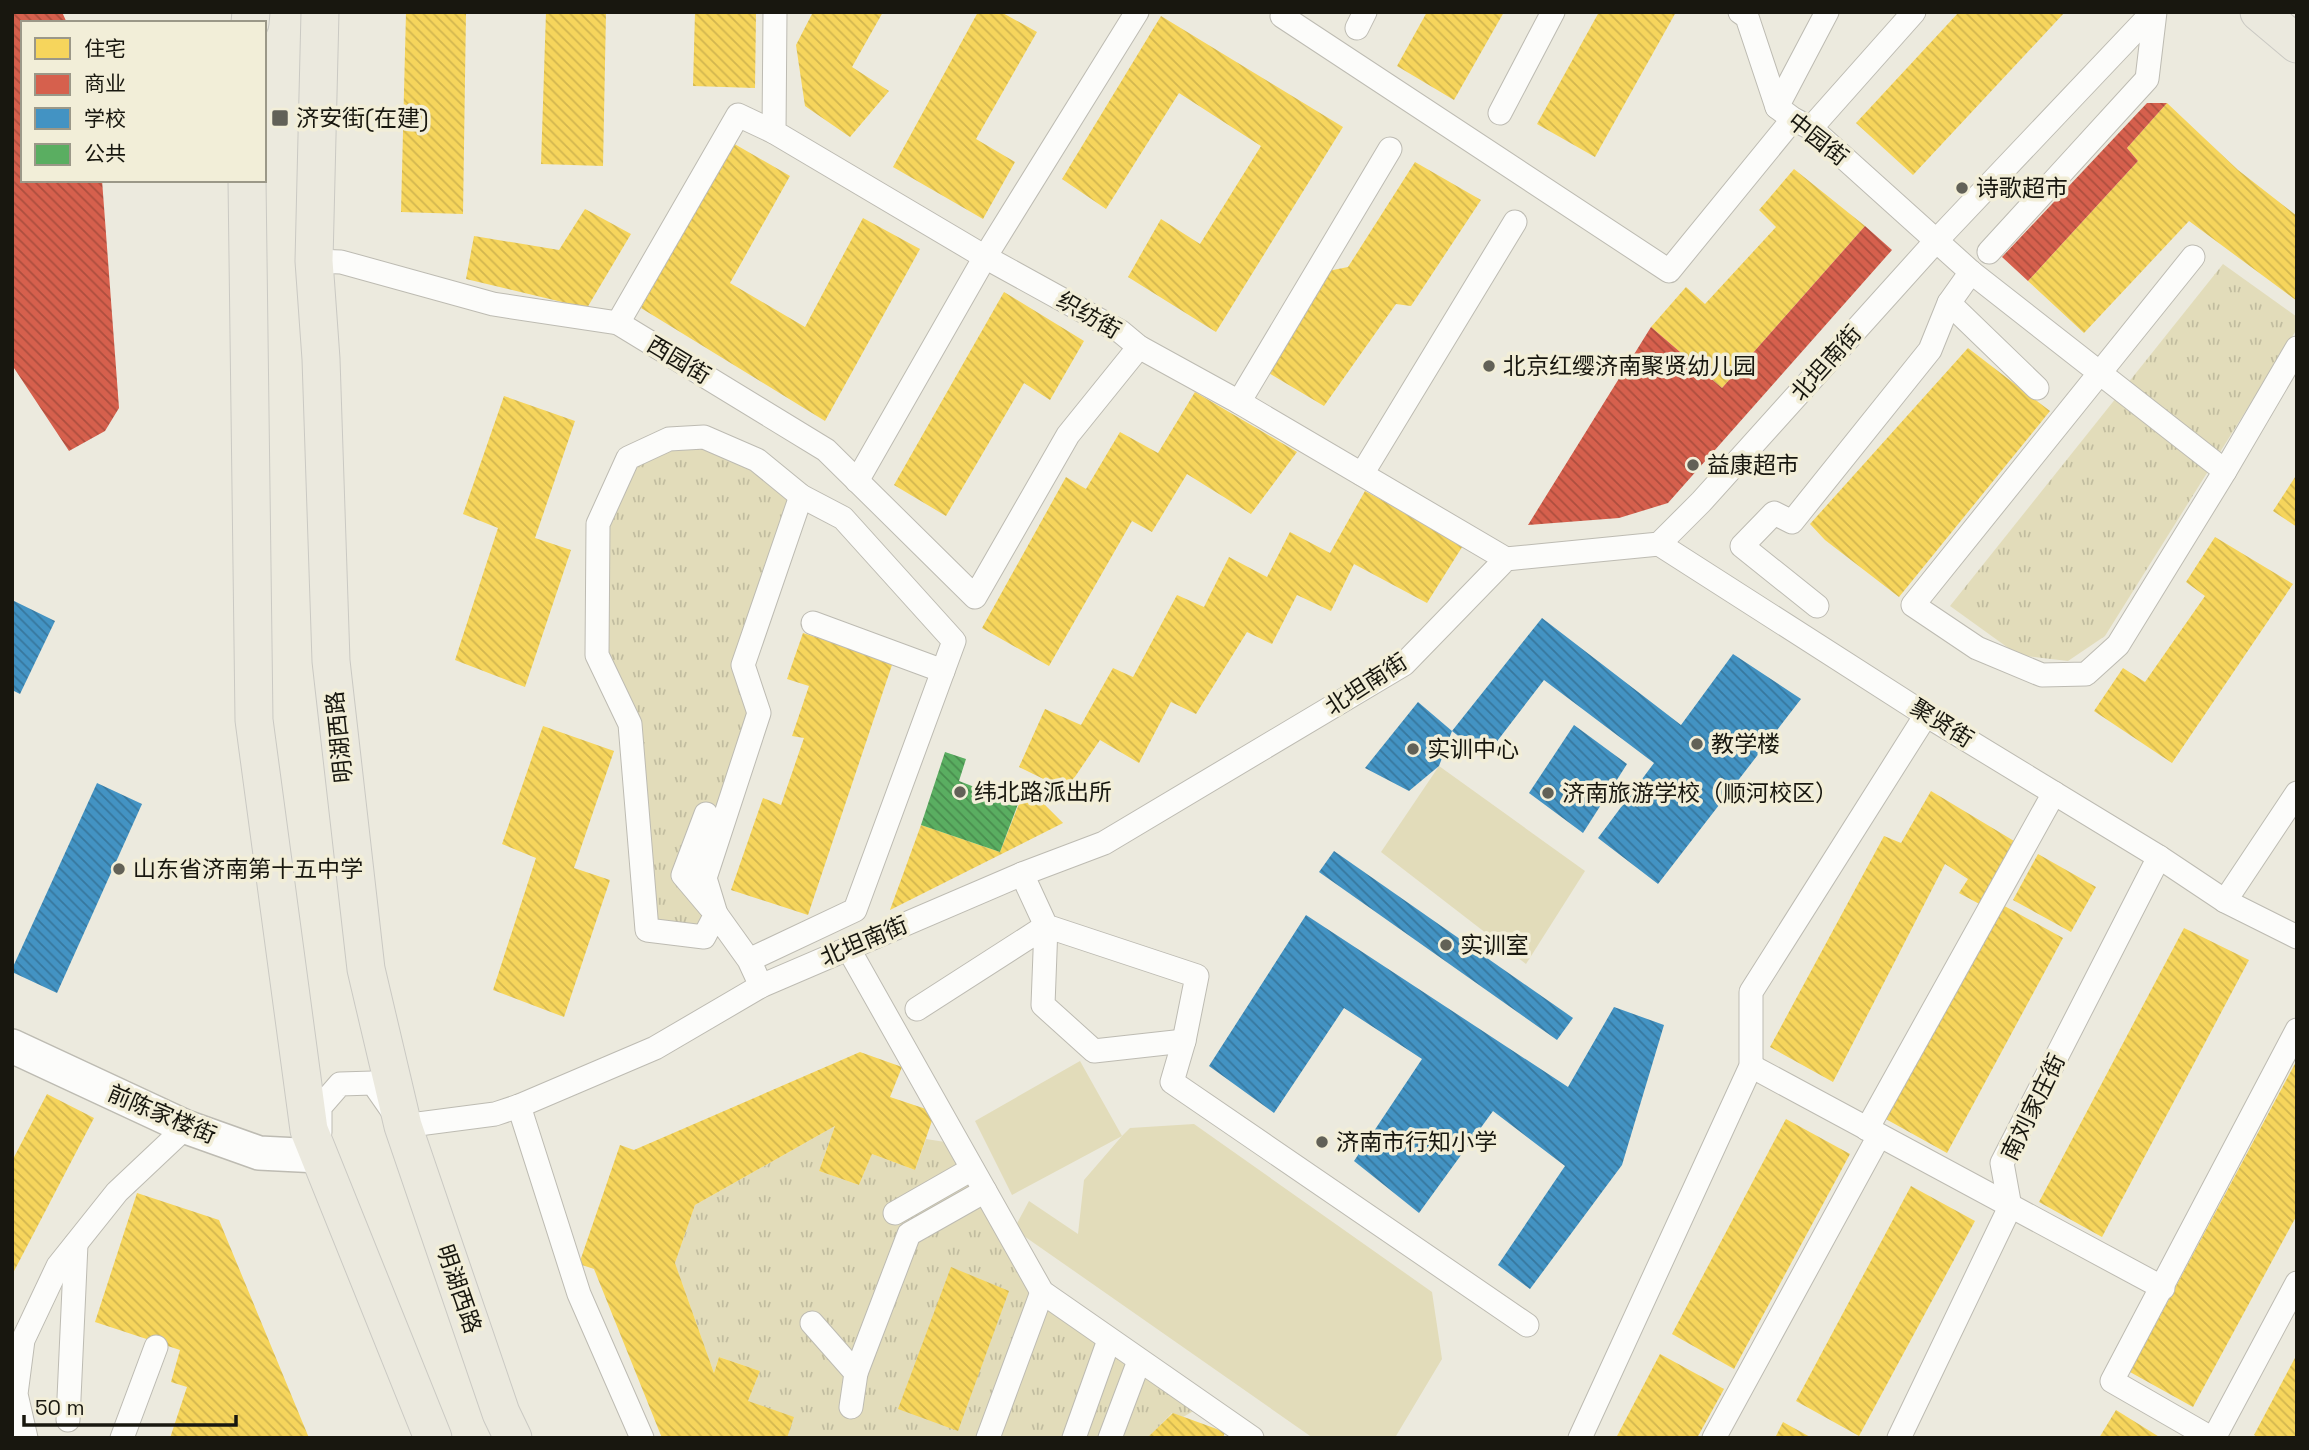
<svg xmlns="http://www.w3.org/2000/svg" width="2309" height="1450" viewBox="0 0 2309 1450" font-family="'Space Grotesk','Noto Sans SC',sans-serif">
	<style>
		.grass { fill: #e2dcba }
		.park { fill: url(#park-tufts) }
		.homes { fill: url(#homes-back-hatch) }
		.shops { fill: url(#shops-back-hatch) }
		.schools { fill: url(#schools-back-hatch) }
		.public { fill: url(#public-back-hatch) }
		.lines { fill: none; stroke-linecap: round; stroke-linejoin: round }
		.street-casing { stroke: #bdbbb2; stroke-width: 25 }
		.secondary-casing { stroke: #bdbbb2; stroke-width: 36 }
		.primary-casing { stroke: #cac9c3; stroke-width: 39 }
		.street { stroke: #fcfcfa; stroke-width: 23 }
		.secondary { stroke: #fcfcfa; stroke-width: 33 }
		.primary { stroke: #ebe9de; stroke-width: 37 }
		.poi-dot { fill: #626157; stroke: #f2eed8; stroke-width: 2.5 }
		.labels { text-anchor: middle; stroke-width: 7; stroke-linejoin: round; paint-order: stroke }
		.poi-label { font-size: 23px; fill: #18170f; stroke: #f2eed8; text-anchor: start }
		.street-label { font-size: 23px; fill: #18170f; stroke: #f2eed8 }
	</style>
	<defs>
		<pattern id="park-tufts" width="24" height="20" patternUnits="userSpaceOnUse" patternTransform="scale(1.75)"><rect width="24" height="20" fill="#e2dcba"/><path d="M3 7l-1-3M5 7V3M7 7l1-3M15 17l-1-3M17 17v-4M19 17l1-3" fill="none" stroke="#c1bc9f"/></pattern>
		<pattern id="homes-back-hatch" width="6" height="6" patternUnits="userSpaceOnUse" patternTransform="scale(1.75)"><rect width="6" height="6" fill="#f6d55c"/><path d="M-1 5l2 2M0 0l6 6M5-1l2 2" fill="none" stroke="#d2b64f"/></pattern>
		<pattern id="shops-back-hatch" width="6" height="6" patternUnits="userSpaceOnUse" patternTransform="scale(1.75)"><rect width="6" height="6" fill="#d6604d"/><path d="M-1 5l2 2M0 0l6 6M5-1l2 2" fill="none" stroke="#ad4e3e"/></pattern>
		<pattern id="schools-back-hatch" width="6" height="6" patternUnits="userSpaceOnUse" patternTransform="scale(1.75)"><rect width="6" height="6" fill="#4393c3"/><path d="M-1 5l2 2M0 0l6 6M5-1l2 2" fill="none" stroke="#37779d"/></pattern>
		<pattern id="public-back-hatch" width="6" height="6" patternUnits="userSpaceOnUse" patternTransform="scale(1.75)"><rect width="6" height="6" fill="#5aae61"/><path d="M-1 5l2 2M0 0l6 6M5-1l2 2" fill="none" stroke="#498d4e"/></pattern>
	</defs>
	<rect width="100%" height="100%" fill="#eceade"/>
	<g class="grass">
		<polygon points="1439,766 1585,871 1526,964 1381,852"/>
		<polygon points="1080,1061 1122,1136 1130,1128 1194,1124 1432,1292 1442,1359 1396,1436 1313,1438 1014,1229 1029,1201 1078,1234 1084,1180 1122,1136 1012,1195 975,1121"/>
	</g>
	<g class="park">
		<polygon points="2223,264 2297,317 2297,329 2105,636 2068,661 2018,655 1950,606"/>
		<polygon points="704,437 801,496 743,665 759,713 705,878 704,937 647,930 630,724 597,655 598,524 628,458"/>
		<polygon points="835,1126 819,1171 859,1185 872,1154 915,1170 926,1139 958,1144 1042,1292 1204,1405 1183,1417 1172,1413 1148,1438 787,1438 748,1401 760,1371 719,1357 714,1373 675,1263 695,1205"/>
	</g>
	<g class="homes">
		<polygon points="406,12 466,12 463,214 401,212"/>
		<polygon points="546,12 606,12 603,166 541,164"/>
		<polygon points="695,12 756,12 755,88 693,86"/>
		<polygon points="813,12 883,12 852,67 889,91 850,137 805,106 796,45"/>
		<polygon points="978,12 1001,12 1037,32 976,139 1015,162 983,219 893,167"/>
		<polygon points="1427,12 1504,12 1454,100 1397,66"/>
		<polygon points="1599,12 1676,12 1595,157 1537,124"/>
		<polygon points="1959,12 2065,12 1913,175 1856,123"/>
		<polygon points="1161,16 1343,127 1216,332 1128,277 1161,219 1200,244 1261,146 1179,93 1106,209 1062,179"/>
		<polygon points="2167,103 2238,170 2297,216 2297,301 2189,221 2084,333 2028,281 2138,161 2127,148"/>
		<polygon points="731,142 790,176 730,283 805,327 863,218 920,249 825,421 641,308"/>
		<polygon points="1415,162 1481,200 1411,306 1396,304 1324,406 1267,372 1328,271 1348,267"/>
		<polygon points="1794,169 1865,226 1722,388 1651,327 1686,287 1705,304 1776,227 1759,210"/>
		<polygon points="585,209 631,234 587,308 466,279 474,236 559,250"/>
		<polygon points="1004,292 1084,341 1050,400 1024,383 946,516 894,485"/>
		<polygon points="1968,348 2050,411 1899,597 1825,540 1810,524"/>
		<polygon points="1195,392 1297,452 1251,514 1187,474 1152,532 1132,521 1049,666 982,628 1066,477 1086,489 1120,432 1158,453"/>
		<polygon points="504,396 575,421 535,538 571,550 525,687 455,660 498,528 463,514"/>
		<polygon points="2297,474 2297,527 2273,511"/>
		<polygon points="1365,491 1464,544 1427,603 1354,564 1331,611 1297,595 1272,644 1247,632 1196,714 1171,702 1139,763 1100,740 1066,790 1019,767 1045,709 1081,725 1113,668 1133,677 1177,595 1204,607 1229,557 1267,577 1290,532 1330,553"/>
		<polygon points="2215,537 2293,584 2172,763 2094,711 2123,668 2145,682 2205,596 2186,582"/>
		<polygon points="803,633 893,662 808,915 731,890 763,798 781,805 804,738 792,736 809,686 787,679"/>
		<polygon points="543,726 614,751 574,868 610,880 564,1017 493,990 536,858 502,844"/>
		<polygon points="1026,786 1063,823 890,910 921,825 1000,852"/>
		<polygon points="1931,791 2019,844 1985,907 1959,893 1968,879 1945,864 1833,1082 1770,1047 1884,836 1901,843"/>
		<polygon points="2038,854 2096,887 2071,932 2013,900"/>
		<polygon points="1999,903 2063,938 1947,1153 1884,1118"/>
		<polygon points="2184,928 2249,960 2102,1237 2039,1202"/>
		<polygon points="860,1052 902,1067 890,1097 935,1112 915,1170 872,1154 859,1185 819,1171 835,1126 695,1205 675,1263 714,1373 719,1357 760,1371 748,1401 794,1417 787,1438 662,1438 594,1269 579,1264 620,1145 634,1150"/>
		<polygon points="2297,1060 2297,1215 2193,1407 2130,1372"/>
		<polygon points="47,1094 94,1118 12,1275 12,1161"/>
		<polygon points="1786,1119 1850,1154 1734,1369 1672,1334"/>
		<polygon points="1911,1186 1975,1221 1859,1436 1796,1401"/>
		<polygon points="137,1193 219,1220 309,1438 170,1438 187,1387 171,1382 180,1350 95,1322"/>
		<polygon points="951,1267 1009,1291 958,1431 898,1409"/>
		<polygon points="1660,1354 1724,1389 1697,1438 1616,1438"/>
		<polygon points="2297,1354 2297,1438 2260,1438 2254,1435"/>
		<polygon points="2116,1410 2161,1438 2099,1438"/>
		<polygon points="1173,1413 1225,1432 1223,1438 1147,1438"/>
		<polygon points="1783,1422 1812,1438 1775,1438"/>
	</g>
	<g class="shops">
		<polygon points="12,12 62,12 67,23 23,23 23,180 102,180 119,408 105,431 69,451 12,365"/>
		<polygon points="2147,103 2167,103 2127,148 2138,161 2028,281 2002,257"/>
		<polygon points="1865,226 1892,250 1668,503 1619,518 1528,525 1651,327 1722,388"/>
	</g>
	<g class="schools">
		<polygon points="12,600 55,621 20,694 12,690"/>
		<polygon points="1542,618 1681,725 1733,654 1801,699 1658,884 1598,838 1654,763 1544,680 1485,757 1452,731"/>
		<polygon points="1418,702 1452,731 1439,766 1409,791 1365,768"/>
		<polygon points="1574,725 1627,764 1583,833 1529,793"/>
		<polygon points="97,783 142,804 57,993 12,972 12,969"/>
		<polygon points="1334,851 1573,1018 1557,1040 1319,872"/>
		<polygon points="1306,915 1568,1087 1614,1007 1664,1025 1622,1165 1530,1289 1498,1265 1565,1166 1493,1111 1419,1213 1354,1161 1422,1059 1344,1008 1274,1113 1209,1066"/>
	</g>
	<polygon class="public" points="945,752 966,759 959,781 1018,804 1000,852 921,825"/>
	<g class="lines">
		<g class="street-casing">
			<g id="street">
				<polyline points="775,12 774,132 985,257 1121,332 1139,347 1239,402 1506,559"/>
				<polyline points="1284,12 1282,16 1669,271 1793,119"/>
				<polyline points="1740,12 1747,17 1777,107 1793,119 1811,128 1971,272 2225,471 2118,645 2086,674 2042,675 1977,648 1913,605 2193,257"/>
				<polyline points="1357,28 1365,12"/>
				<polyline points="1777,107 1827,12"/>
				<polyline points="1500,113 1553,12"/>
				<polyline points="1811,128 1914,12"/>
				<polyline points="1989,252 2147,79 2155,12"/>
				<polyline points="314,261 341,262 493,304 618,323 826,450 975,597 1068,435 1139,347"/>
				<polyline points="1971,272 1949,303 2037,388"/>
				<polyline points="618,323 738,115 774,132"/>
				<polyline points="1239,402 1390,149"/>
				<polyline points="2225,471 2297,348"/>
				<polyline points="1362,474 1515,222"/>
				<polyline points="857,481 985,257 1137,12"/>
				<polyline points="1659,544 1926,715 2159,857 2225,901 2297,937"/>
				<polyline points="1817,606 1742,546 1774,513 1792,522 1930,350 1949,303"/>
				<polyline points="813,623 943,671"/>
				<polyline points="706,814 683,875 710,907"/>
				<polyline points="1022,874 1046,926 1197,976 1184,1041 1172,1082 1527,1325"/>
				<polyline points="2225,901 2297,793"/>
				<polyline points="716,914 705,878 759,713 743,665 801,496"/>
				<polyline points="848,948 1042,1292 1252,1438"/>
				<polyline points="749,960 855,910 954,641 843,518 801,496 757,460 704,437 669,439 628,458 598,524 597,655 630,724 647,930 704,937 716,914 749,960 761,986"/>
				<polyline points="917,1009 1046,926 1043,1005 1094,1051 1184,1041"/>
				<polyline points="1751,1066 2163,1288"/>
				<polyline points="519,1106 579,1294 642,1438"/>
				<polyline points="1867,1129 2054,793"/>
				<polyline points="320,1132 320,1107 340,1084 373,1083 403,1126 495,1114 519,1106 655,1048 761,986 1022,874 1104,843 1404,664 1506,559 1659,544 1701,502 1936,241 2153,12"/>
				<polyline points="895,1213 972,1169"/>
				<polyline points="812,1323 856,1373 851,1407"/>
				<polyline points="856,1373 909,1234 985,1191"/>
				<polyline points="68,1420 76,1244"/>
				<polyline points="26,1438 16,1394 23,1340 58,1266 117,1192 186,1127"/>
				<polyline points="122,1438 156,1347"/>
				<polyline points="988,1438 1042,1292"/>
				<polyline points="1074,1438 1109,1340"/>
				<polyline points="1110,1438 1139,1361"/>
				<polyline points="1580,1438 1751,1066 1751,992 1926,715"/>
				<polyline points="1714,1438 1879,1136"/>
				<polyline points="1899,1438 2010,1207 2002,1163 2159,857"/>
				<polyline points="2211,1438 2112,1381 2297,1030"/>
				<polyline points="2214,1438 2297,1283"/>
			</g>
		</g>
		<g class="secondary-casing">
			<polyline id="secondary" points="12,1046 186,1127 259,1153 319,1156"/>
		</g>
		<g class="primary-casing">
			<g id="primary">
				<polyline points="320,12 314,261 321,359 331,661 366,969 403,1126 501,1413 513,1438"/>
				<polyline points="2259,12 2297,44"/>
				<polyline points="250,23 251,12"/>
				<polyline points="247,180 254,720 309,1130 433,1438"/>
			</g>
		</g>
		<use href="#street" class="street"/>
		<use href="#secondary" class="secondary"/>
		<use href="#primary" class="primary"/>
	</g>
	<g class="poi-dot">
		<rect x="271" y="109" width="18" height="18" rx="3.5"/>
		<circle cx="1962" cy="188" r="7"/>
		<circle cx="1489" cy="366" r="7"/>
		<circle cx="1693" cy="465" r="7"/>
		<circle cx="1697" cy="744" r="7"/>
		<circle cx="1413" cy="749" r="7"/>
		<circle cx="960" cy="792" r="7"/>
		<circle cx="1548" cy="793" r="7"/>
		<circle cx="119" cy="869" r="7"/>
		<circle cx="1446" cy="945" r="7"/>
		<circle cx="1322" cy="1142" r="7"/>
	</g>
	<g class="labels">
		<g class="poi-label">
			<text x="296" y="126">济安街(在建)</text>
			<text x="1976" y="196">诗歌超市</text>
			<text x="1503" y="374">北京红缨济南聚贤幼儿园</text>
			<text x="1707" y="473">益康超市</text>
			<text x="1711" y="752">教学楼</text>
			<text x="1427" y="757">实训中心</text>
			<text x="974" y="800">纬北路派出所</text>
			<text x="1562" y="801">济南旅游学校（顺河校区）</text>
			<text x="133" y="877">山东省济南第十五中学</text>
			<text x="1460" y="953">实训室</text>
			<text x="1336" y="1150">济南市行知小学</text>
		</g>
		<g class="street-label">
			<text transform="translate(1818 139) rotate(38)" y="8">中园街</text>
			<text transform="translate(1089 315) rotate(30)" y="8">织纺街</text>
			<text transform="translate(679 360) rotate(31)" y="8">西园街</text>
			<text transform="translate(1826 363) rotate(-48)" y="8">北坦南街</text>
			<text transform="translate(1366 684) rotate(-33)" y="8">北坦南街</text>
			<text transform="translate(1942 723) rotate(32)" y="8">聚贤街</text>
			<text transform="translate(339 737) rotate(-96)" y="8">明湖西路</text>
			<text transform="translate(864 941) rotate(-23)" y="8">北坦南街</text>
			<text transform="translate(2033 1107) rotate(-64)" y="8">南刘家庄街</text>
			<text transform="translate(162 1114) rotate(23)" y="8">前陈家楼街</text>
			<text transform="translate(459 1289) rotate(71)" y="8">明湖西路</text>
		</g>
	</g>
	<rect width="2309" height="1450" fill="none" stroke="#18170f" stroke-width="28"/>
	<rect x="21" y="21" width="245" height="161" fill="#f2eed8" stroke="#9b9888" stroke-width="2"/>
	<rect x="35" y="38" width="35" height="21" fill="#f6d55c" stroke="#9b9888" stroke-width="2"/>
	<text x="84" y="56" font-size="21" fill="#18170f">住宅</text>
	<rect x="35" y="74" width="35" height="21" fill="#d6604d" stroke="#9b9888" stroke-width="2"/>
	<text x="84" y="91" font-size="21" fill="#18170f">商业</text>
	<rect x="35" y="108" width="35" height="21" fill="#4393c3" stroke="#9b9888" stroke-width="2"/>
	<text x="84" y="126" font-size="21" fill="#18170f">学校</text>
	<rect x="35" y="144" width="35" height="21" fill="#5aae61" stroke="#9b9888" stroke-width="2"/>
	<text x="84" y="161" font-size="21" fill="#18170f">公共</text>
	<path d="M24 1415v10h212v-10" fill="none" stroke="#18170f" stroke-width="3.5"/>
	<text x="35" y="1415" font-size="21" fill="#18170f" stroke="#f2eed8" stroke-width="5" paint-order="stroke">50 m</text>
</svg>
